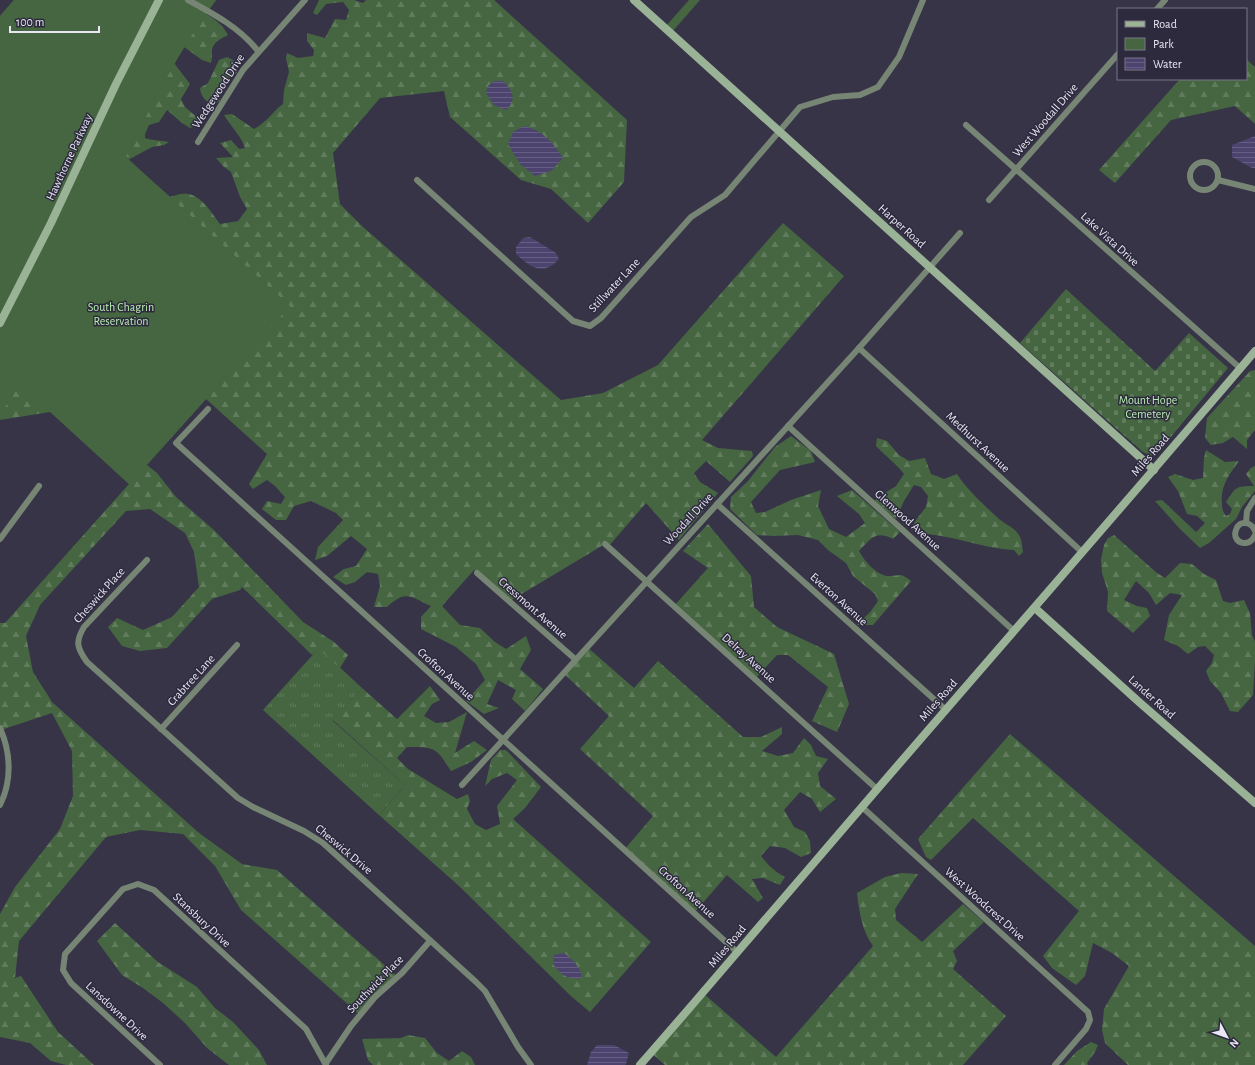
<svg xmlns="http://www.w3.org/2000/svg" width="1255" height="1065" viewBox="0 0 1255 1065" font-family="'Alegreya Sans',sans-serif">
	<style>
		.grass { fill: url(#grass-tufts) }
		.forest { fill: url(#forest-firs) }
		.cemetery { fill: url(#cemetery-stones) }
		.park { fill: #456640 }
		.water { fill: url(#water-rules) }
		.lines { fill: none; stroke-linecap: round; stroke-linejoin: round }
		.street { stroke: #778674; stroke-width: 6 }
		.secondary { stroke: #9ab396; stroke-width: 8 }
		.labels { text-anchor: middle; stroke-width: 3; stroke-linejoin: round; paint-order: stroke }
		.street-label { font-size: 12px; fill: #e9e7f4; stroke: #2d2a3d }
		.park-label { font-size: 12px; fill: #b8efb1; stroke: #2d2a3d }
	</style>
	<defs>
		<pattern id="grass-tufts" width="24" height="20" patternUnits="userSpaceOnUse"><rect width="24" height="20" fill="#456640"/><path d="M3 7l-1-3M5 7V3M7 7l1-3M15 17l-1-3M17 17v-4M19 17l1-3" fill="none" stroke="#607c5c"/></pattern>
		<pattern id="forest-firs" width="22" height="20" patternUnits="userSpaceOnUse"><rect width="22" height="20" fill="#456640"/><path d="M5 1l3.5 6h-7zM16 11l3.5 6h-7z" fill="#607c5c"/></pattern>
		<pattern id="cemetery-stones" width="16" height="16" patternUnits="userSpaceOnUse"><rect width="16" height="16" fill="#456640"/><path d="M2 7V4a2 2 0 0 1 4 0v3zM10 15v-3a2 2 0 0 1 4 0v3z" fill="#607c5c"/></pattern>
		<pattern id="water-rules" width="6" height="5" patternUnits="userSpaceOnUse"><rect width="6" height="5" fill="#4c436e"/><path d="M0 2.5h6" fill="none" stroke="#665e83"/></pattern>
	</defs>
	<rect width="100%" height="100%" fill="#373448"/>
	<polygon class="grass" points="319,648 362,688 333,721 405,785 379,815 263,710"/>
	<g class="forest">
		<path d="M14,0H216L206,14C215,19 223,25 228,35C222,38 213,42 212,50C212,55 212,58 211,63L202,60L184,47L174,63L190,84L181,99L185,107L199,119L200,124L190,128L182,123L167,110L159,122L149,125L145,134V138C153,141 161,140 169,142L164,145L152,147L128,160L170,197C174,196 178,194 182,194C199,191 211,212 220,224L238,221L247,209L240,197L231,172L223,166L216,158L233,157L220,143L231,140L239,149L245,148C240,134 232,128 224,115L232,114L254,129C266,123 273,111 283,104L284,90L289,72L286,58L287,53L298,58L313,56L314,50L307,41V33L325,38L335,19L346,20L349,10L343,2L326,4L317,15L313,13L319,0H354L363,3L366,0H494L627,120L624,182L588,223L551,189L521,180L450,117L444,91L380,98L333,153L340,204L363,227L561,400L603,393L658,365L783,223L844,276L702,440L718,448L752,451L753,456L730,482L706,461L694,473L700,482L718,493L679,540L646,503L608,547L605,544L510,601L474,570L442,606L460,625L480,628L495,642L506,649L526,636L531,650L520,669L543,689L525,711L512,699L516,690L498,680L487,704L499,708L484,714L466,701L485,680L476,664L456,647L421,629V617L431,606C411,597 406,589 387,607H374L380,586L378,574L367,572L355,582L346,585L333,577L344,569L356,566L367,549L351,536L327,556L315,560L318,547L343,520L336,513L311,501L294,506L286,520H276L262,509L267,501L281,504L285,497L275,486L267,480L253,489L249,484L267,454L206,399L147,465L157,473L176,497L215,531L303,622L334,642L348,655L340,668L319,649L312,655L242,587L240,590L212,599L167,648L140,651L122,646L108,627L117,618L143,630L172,617L199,587L194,552L185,533L150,509L126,511L40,605L26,636L33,672L52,702L199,833L242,864L277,870L398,977L360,1015L241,910L215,866L183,834L140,830L106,837L19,941L15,978L21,976L58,1032L94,1065H66L51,1061L30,1043L0,1037V914L15,887L60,829L73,796L72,751L52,713L1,730L0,728V623H5L129,484L50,412L0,420V16Z"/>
		<path d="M227,57L235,61L238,71L232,77L219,97L220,101L212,105C205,100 201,97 200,88L208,83L219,60Z"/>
		<polygon points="1246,59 1255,67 1255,124 1235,106 1171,120 1115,183 1099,170 1180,79 1246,79"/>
		<polygon points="1255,370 1255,430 1247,440 1247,449 1233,437 1223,443 1211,445 1205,438 1207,418 1250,371"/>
		<path d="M791,436L811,451L815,462L780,470L751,502L756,513L765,512L791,500L821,490L818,506L829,529L846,537L865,523L859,514L837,496L852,490L900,532L893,539C875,530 871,539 859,551C864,560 875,574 887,576C900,577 898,571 911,581L873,625H857L871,611L878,601L875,594L853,576L846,563L828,550L818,540L798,535L774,536L757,535L730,509L731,497L748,481L775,447Z"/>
		<path d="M877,438L887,441L899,455L909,461L925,458L931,474L944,479L957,474C968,491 984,505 999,519C1006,525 1016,528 1020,537C1022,541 1022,547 1023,552L1019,556L1014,550C989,549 966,540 941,536C929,533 924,536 911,529L916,520L926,507L928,496L921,487L914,485L904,501L896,519L874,502L877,498L896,486L904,474C896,463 885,456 876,446Z"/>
		<path d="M1206,450L1225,462L1239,461C1229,475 1220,486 1222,504C1222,509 1223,512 1226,516L1230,514L1232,509L1226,502C1236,487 1235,486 1254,486L1246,474L1251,468L1255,466V491L1242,507L1236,519L1209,543L1200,548L1180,529L1155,501L1162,500L1196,532L1205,523L1197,516L1187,514L1178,491L1168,477L1175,474L1193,480L1203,478L1204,458Z"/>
		<polygon points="708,524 751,576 754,607 777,627 834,654 849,704 837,732 812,721 828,687 788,655 777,655 755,679 674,606 708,568 683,551"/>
		<polygon points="1114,535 1157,573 1165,578 1180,563 1192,564 1204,574 1216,580 1223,601 1230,603 1244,600 1250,613 1252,635 1255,641 1255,660 1253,695 1238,712 1230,711 1221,693 1210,681 1206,671 1212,663 1214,655 1205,646 1198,647 1188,654 1178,646 1164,640 1169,615 1182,595 1170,593 1156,605 1149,593 1136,581 1124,600 1137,606 1147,608 1150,616 1133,633 1107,611 1108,592 1102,573 1101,560 1104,545 1108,538"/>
		<path d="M587,647L634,688L658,661L743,737H761L782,727V734L762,751L778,756L793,753L804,738L811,745L816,756L828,759L818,773L820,786L836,799L820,812L812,799L800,792L784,810L794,827L805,832L810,841L811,853L801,857L785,848L770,846L761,856C768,865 775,872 785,877L780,885L763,878L752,879L763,898L758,902L727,875L694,913L624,850L653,816L580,749L609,716L563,673Z"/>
		<path d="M430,686L440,700L432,704L424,716L436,723L449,722L467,712L455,753L474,741L487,750L471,762L451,771C436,747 435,747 407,747L397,758L408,769L457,799L468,794L470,801L467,809L475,824L486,830L500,824L497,806L517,780L507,773L492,779L485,786L491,760L500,750H506L541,787L525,808L513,819L651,942L590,1012L572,997L459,886L379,815L405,785L333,720L362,688L397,719Z"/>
		<polygon points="1010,734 1255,946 1255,1065 1128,1065 1105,1043 1102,1030 1104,1009 1129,966 1112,953 1093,943 1085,976 1076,985 1052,968 1043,956 1079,911 973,818 931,860 926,857 918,839"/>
		<path d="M901,873L918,874L895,909L896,920L922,942L963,904L984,922L953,951L957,961L953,969L1006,1016L963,1065H665L650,1052L703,993L776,1057L873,946C862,931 859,911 857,893L885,877Z"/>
		<polygon points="115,923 158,962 197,987 215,1008 233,1022 259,1050 267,1065 229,1065 207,1048 185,1023 163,1003 143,988 122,975 97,941"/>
		<polygon points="408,1035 425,1038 437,1053 449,1061 462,1051 471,1057 475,1065 373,1065 368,1060 362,1039 401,1038"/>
		<polygon points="1091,1042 1098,1045 1095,1052 1087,1063 1088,1065 1064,1065 1077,1051"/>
	</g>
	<polygon class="cemetery" points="1066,289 1155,371 1189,333 1228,368 1160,450 1151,456 1143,452 1020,343"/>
	<g class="park">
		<path d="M14,0H216C179,50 153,102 126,157L290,306L129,484L19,383L0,416V16Z"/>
		<polygon points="689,0 700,0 672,32 666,26"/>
	</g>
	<g class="water">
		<path d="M494,81H503C513,91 517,100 506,110L494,105L486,93L488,86Z"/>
		<path d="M524,126C544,131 552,142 563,158L551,171L535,176L520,164L508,144L513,132Z"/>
		<polygon points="1255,136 1255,168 1252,168 1232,157 1232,145"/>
		<path d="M530,237L556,253L559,259C543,277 530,267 516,254V247L523,238Z"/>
		<path d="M564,953C573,960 580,966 582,978C566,979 562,976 553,964L554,955Z"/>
		<polygon points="597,1045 614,1045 629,1053 626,1064 625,1065 587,1065 591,1052"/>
	</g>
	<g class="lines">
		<g class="street">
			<path d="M188,0C214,14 240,28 258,51"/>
			<polyline points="1157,9 1165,0"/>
			<polyline points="966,125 1240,368"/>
			<polyline points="198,142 243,70 305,0"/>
			<circle cx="1204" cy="176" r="14"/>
			<polyline points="417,180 573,321 590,326 601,318 691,217 725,195 800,107 833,97 860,95 878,87 899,57 923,0"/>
			<polyline points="1218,180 1255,189"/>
			<polyline points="989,200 1118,54"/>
			<polyline points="859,348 1082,552"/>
			<polyline points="208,409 176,443 737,952"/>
			<polyline points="788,426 1014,631"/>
			<polyline points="717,504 946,710"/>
			<polyline points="1246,523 1247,511 1255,498"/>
			<path d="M1255,531C1252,522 1239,519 1236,530C1231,543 1250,549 1255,535"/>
			<polyline points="0,539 39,486"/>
			<polyline points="605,544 877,789"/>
			<path d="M147,560L84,627C75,642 77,648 87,662L238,798L253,807L304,831L323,843L476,982L485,991L518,1047L531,1065"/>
			<polyline points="477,573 575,659"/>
			<path d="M0,728C11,753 12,781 0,805"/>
			<polyline points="161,729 237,645"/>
			<polyline points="462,785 859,348 960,233"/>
			<polyline points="862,807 1088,1012 1090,1020 1086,1029 1055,1065"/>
			<polyline points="326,1063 351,1026 375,997 402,973 430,941"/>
			<polyline points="160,1065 71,983 63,970 65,954 123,889 138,884 154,890 306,1029 326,1065"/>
		</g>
		<g class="secondary">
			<polyline points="634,0 1154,470"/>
			<polyline points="0,323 51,223 116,84 159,0"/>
			<polyline points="1035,608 1139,702 1255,803"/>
			<path d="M640,1065C698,999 755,931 813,864C960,692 1109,523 1255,351"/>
		</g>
	</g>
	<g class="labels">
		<g class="street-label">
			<text transform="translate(218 91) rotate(-57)" y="4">Wedgewood Drive</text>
			<text transform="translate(1045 120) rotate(-49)" y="4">West Woodall Drive</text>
			<text transform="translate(69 157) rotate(-65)" y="4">Hawthorne Parkway</text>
			<text transform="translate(902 226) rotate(42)" y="4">Harper Road</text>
			<text transform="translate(1110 239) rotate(42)" y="4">Lake Vista Drive</text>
			<text transform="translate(614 285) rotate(-47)" y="4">Stillwater Lane</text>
			<text transform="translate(978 442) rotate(43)" y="4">Medhurst Avenue</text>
			<text transform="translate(1150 455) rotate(-49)" y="4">Miles Road</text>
			<text transform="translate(688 519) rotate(-47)" y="4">Woodall Drive</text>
			<text transform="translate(908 520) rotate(42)" y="4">Glenwood Avenue</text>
			<text transform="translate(99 595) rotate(-48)" y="4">Cheswick Place</text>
			<text transform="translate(839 599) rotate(42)" y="4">Everton Avenue</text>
			<text transform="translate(533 608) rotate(41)" y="4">Cressmont Avenue</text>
			<text transform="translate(749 658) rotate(42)" y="4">Delray Avenue</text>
			<text transform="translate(446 674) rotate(42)" y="4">Crofton Avenue</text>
			<text transform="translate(191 680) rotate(-48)" y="4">Crabtree Lane</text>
			<text transform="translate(1152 697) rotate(42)" y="4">Lander Road</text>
			<text transform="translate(938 700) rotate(-49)" y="4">Miles Road</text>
			<text transform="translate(344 849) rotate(40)" y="4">Cheswick Drive</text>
			<text transform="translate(687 892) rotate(42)" y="4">Crofton Avenue</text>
			<text transform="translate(985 904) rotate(42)" y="4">West Woodcrest Drive</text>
			<text transform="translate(202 920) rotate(43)" y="4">Stansbury Drive</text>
			<text transform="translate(727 946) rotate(-50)" y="4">Miles Road</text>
			<text transform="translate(375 984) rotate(-46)" y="4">Southwick Place</text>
			<text transform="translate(117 1011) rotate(43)" y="4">Lansdowne Drive</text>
		</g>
		<g class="park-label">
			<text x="121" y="311">South Chagrin<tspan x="121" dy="14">Reservation</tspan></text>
			<text x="1148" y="404">Mount Hope<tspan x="1148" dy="14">Cemetery</tspan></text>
		</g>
	</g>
	<rect x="1117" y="8" width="130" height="72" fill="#2d2a3d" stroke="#787686"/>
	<rect x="1125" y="21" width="20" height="6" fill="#9ab396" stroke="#787686"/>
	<text x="1153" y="28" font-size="12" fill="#e9e7f4">Road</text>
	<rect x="1125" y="38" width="20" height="12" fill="#456640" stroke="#787686"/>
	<text x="1153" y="48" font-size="12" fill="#e9e7f4">Park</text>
	<rect x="1125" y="58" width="20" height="12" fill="url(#water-rules)" stroke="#787686"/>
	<text x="1153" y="68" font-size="12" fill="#e9e7f4">Water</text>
	<g transform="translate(1227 1037) rotate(131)" stroke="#2d2a3d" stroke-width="3" paint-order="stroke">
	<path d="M0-3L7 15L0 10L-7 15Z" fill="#e9e7f4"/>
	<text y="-6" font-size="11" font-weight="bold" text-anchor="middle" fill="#e9e7f4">N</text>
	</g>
	<path d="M10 26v6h89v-6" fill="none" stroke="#e9e7f4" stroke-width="2"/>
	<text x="16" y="26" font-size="12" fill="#e9e7f4" stroke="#2d2a3d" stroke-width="3" paint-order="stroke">100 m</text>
</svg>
